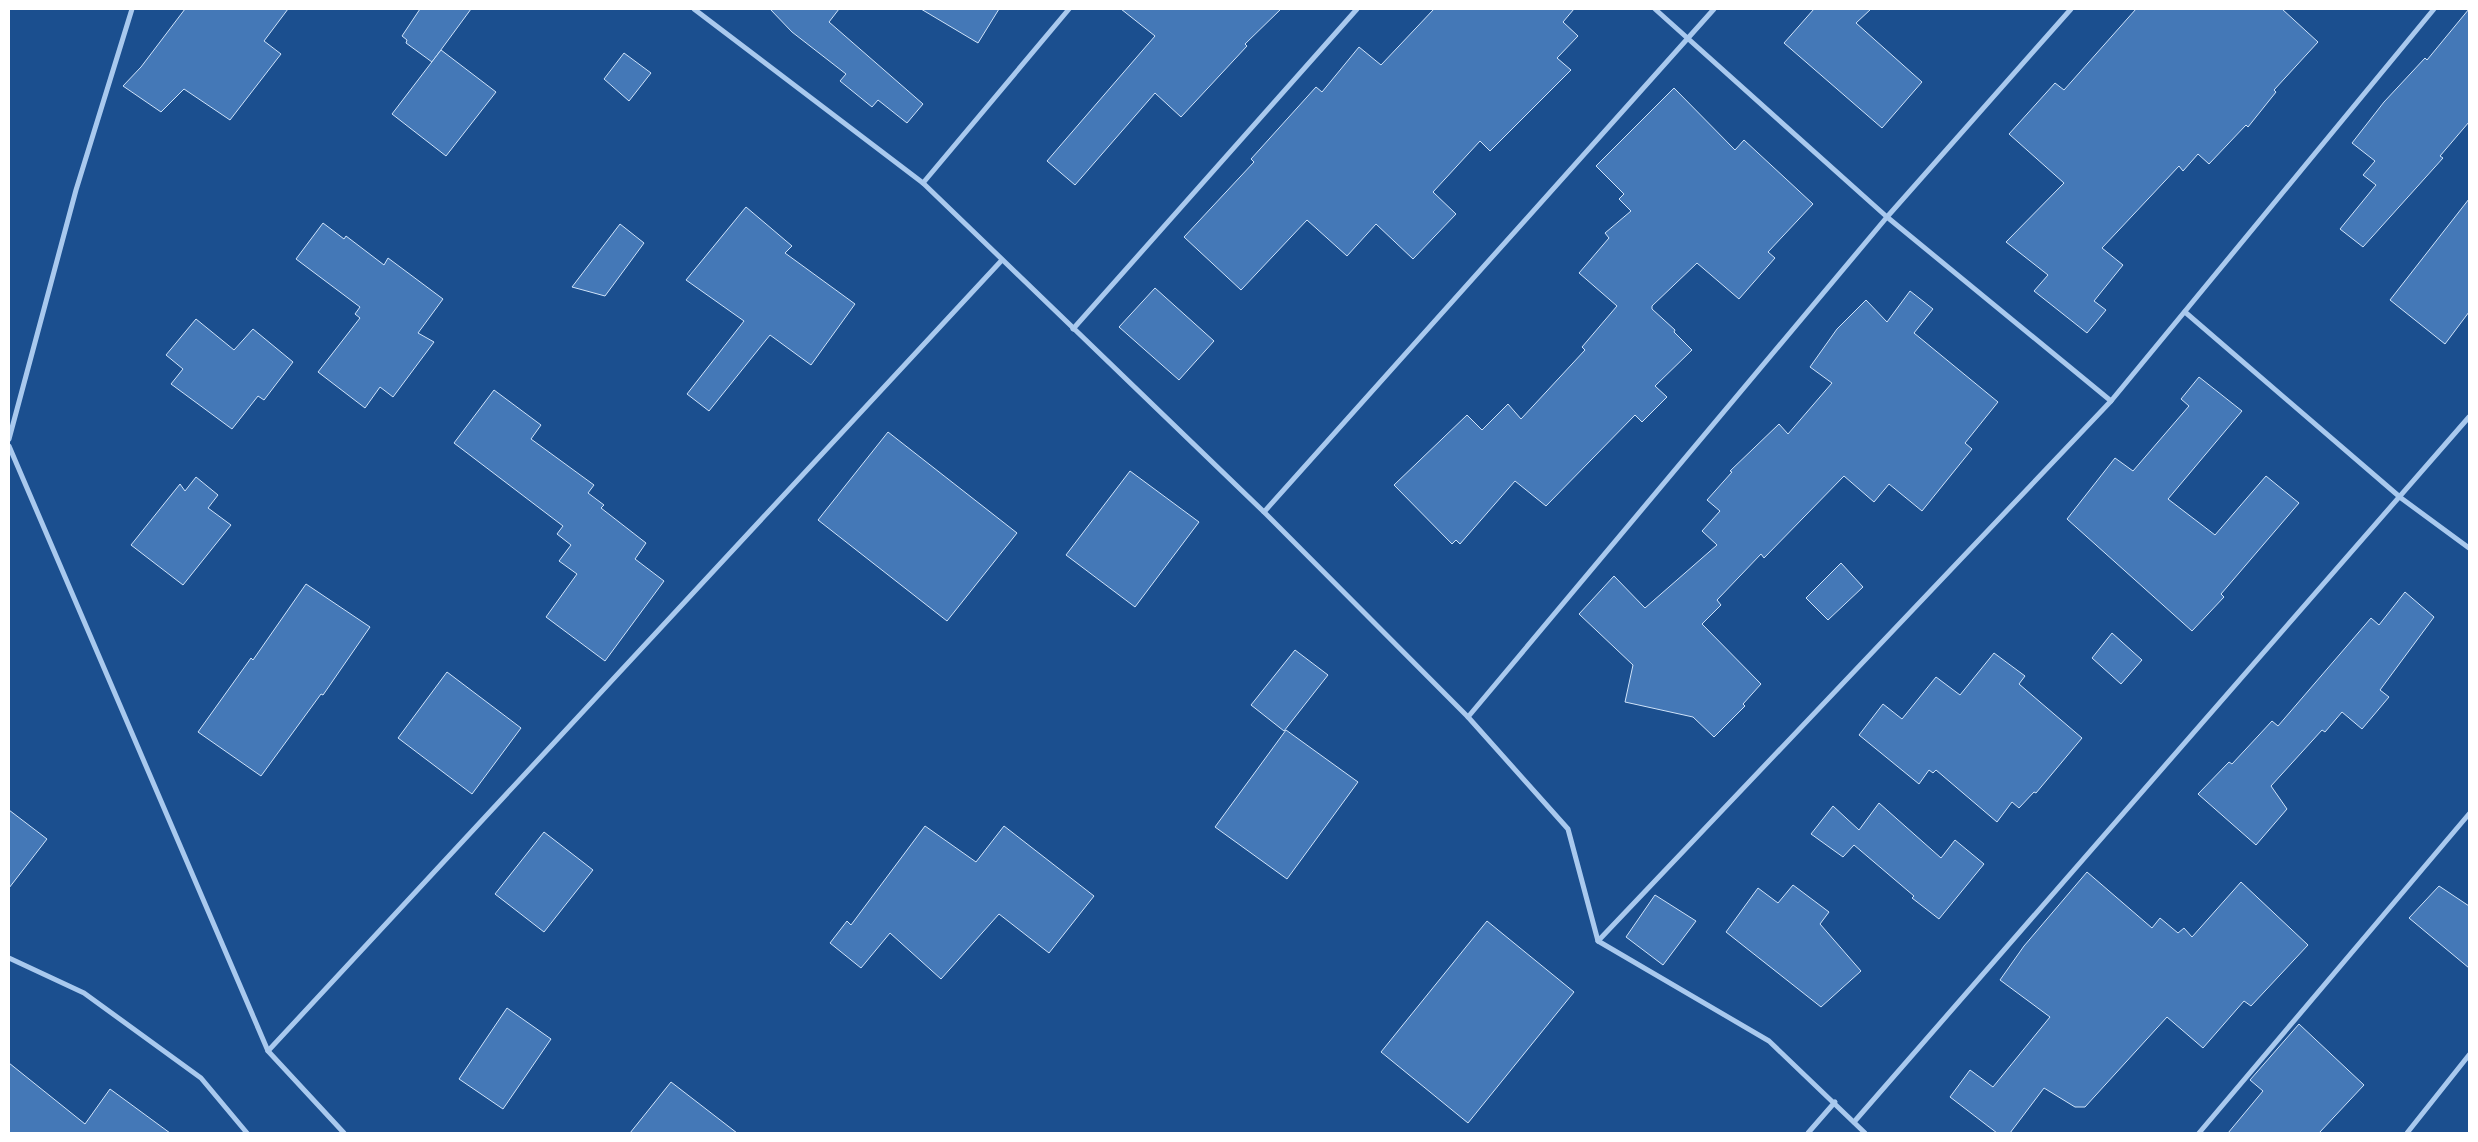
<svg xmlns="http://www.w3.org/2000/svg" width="2478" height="1142" viewBox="0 0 2478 1142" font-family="'Open Sans',sans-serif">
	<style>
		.building { fill: #4478b7; stroke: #cfe3fa }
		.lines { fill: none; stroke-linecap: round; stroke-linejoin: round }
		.minor { stroke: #a9c9ee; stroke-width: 5 }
	</style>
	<rect width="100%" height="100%" fill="#1b4f8f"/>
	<g class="building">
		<polygon points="185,9 288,9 264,41 281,54 230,120 184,89 161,112 123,86 141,67"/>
		<polygon points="420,9 471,9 432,62 406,43 407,40 402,36"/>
		<polygon points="770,9 839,9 829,22 923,104 907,123 878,100 872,107 840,81 846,74 792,32"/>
		<polygon points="921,9 999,9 978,43"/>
		<polygon points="1121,9 1281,9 1245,44 1247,46 1181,117 1155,93 1075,185 1047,161 1155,36"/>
		<polygon points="1434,9 1574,9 1563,22 1578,36 1557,58 1571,70 1490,151 1480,141 1433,192 1456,214 1413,259 1376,224 1347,256 1307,220 1241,290 1184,237 1254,162 1251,159 1316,87 1322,92 1359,47 1381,65"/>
		<polygon points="1814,9 1871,9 1856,23 1922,82 1882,128 1784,43"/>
		<polygon points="2136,9 2282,9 2318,42 2274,90 2276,92 2248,127 2246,125 2209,164 2198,154 2183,171 2179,166 2102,248 2123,265 2094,301 2106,310 2087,333 2034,291 2048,275 2006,242 2064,183 2009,134 2055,83 2064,90"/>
		<polygon points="2469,9 2469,122 2440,156 2443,158 2363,247 2340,229 2376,185 2363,175 2375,161 2352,143 2384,102 2425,58 2427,60"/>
		<polygon points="441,50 496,92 446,156 392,114"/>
		<polygon points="624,53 651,73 629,101 604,79"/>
		<polygon points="1674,88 1735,150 1744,140 1813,204 1768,252 1775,258 1739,299 1697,263 1652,306 1652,309 1675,330 1674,332 1692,350 1655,386 1667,397 1642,422 1635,415 1546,506 1515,481 1460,544 1456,540 1452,544 1394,485 1467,415 1482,430 1508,404 1521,419 1585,350 1582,347 1617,306 1579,273 1609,238 1605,233 1631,211 1619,199 1624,194 1596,166"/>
		<polygon points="2469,199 2469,312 2445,344 2390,300"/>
		<polygon points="746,207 792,246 785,253 855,304 811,365 770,335 709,411 687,394 744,321 686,280"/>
		<polygon points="323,223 344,239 346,236 384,265 388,258 443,299 418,333 434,342 393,397 380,387 365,408 318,372 360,318 355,314 360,307 296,259"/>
		<polygon points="620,224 644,243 605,296 572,287"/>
		<polygon points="1155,288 1214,341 1179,380 1119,327"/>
		<polygon points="1910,291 1933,309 1914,333 1998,402 1965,443 1972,449 1922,511 1889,484 1874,502 1844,476 1764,558 1761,554 1717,600 1721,605 1702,624 1761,684 1743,704 1745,706 1714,737 1693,717 1625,702 1633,665 1579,614 1614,576 1645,608 1717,545 1702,531 1720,511 1707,500 1732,472 1730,471 1779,424 1788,434 1832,383 1810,367 1837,329 1866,300 1887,322"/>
		<polygon points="196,319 234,350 253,329 293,362 264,400 258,396 232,429 171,384 183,369 166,355"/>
		<polygon points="2199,377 2242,411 2168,499 2215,535 2266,476 2299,503 2221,594 2224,597 2192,631 2067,519 2115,458 2133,471 2189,406 2181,399"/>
		<polygon points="494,390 541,425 531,439 594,485 588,493 604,505 601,508 646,543 635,559 664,581 605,661 546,617 577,574 559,561 571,545 557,534 563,526 454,443"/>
		<polygon points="888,432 1017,533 947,621 818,520"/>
		<polygon points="1130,471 1199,522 1135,607 1066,555"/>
		<polygon points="196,477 218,495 208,508 231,525 183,585 131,545 180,484 185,491"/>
		<polygon points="1841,563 1863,587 1828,620 1806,598"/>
		<polygon points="306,584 370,627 323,695 321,694 261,776 198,732 251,658 253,660"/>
		<polygon points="2405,592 2434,617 2380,690 2389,697 2362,729 2342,712 2325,732 2322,730 2271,786 2287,809 2256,845 2198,794 2229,762 2232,764 2272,721 2278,726 2371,618 2379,625"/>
		<polygon points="2112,633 2142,660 2121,684 2092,658"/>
		<polygon points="1295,650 1328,675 1284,731 1251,705"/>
		<polygon points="1994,653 2025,676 2019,684 2082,738 2036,793 2034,792 2019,808 2012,802 1997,822 1936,770 1933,773 1929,770 1919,784 1859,735 1883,704 1902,719 1936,677 1960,695"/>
		<polygon points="447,672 521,728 472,794 398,738"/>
		<polygon points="1286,730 1358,782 1287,879 1215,827"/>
		<polygon points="1879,803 1941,858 1955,840 1984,864 1939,919 1912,898 1914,896 1854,845 1843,857 1811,834 1833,806 1859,830"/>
		<polygon points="9,810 47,839 9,888"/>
		<polygon points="925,826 976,862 1004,826 1094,896 1049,953 999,914 941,979 890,933 861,968 830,943 847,921 851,925"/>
		<polygon points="544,832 593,870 544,932 495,894"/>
		<polygon points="2087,872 2152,928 2160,918 2178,933 2184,928 2192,937 2241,882 2308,945 2251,1006 2244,1001 2203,1048 2167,1017 2085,1107 2075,1107 2044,1088 2010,1133 1997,1133 1950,1097 1970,1070 1993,1087 2050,1017 2000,980 2024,946"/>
		<polygon points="1793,885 1829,912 1820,924 1861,971 1821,1007 1726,932 1758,888 1778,903"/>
		<polygon points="2439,886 2469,906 2469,968 2409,918"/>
		<polygon points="1655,895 1696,921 1663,965 1626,937"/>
		<polygon points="1487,921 1574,992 1468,1123 1381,1052"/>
		<polygon points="507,1008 551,1039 503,1109 459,1079"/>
		<polygon points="2299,1024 2364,1085 2319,1133 2228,1133 2263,1091 2250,1080"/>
		<polygon points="9,1063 85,1124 110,1089 170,1133 9,1133"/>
		<polygon points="671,1082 737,1133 630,1133"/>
	</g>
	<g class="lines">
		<g class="minor">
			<polyline points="694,9 923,183 1264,512 1468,717 1568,829 1598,941 1769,1041 1865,1133"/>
			<polyline points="1655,9 1887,217 2111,401"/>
			<polyline points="923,183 1069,9"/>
			<polyline points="2185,312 2401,498 2469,548"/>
			<polyline points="1073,329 1357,9"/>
			<polyline points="9,439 76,190 132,9"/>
			<polyline points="9,446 268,1051 344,1133"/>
			<polyline points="1264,512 1714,9"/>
			<polyline points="1468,717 1887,217 2071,9"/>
			<polyline points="1598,941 2111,401 2434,9"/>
			<polyline points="9,958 84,993 201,1078 247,1133"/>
			<polyline points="268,1051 1002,260"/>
			<polyline points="1854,1122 2469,417"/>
			<polyline points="1808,1133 1835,1102"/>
			<polyline points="2199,1133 2469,814"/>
			<polyline points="2407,1133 2469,1055"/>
		</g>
	</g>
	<rect width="2478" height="1142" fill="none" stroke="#ffffff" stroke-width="20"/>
</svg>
